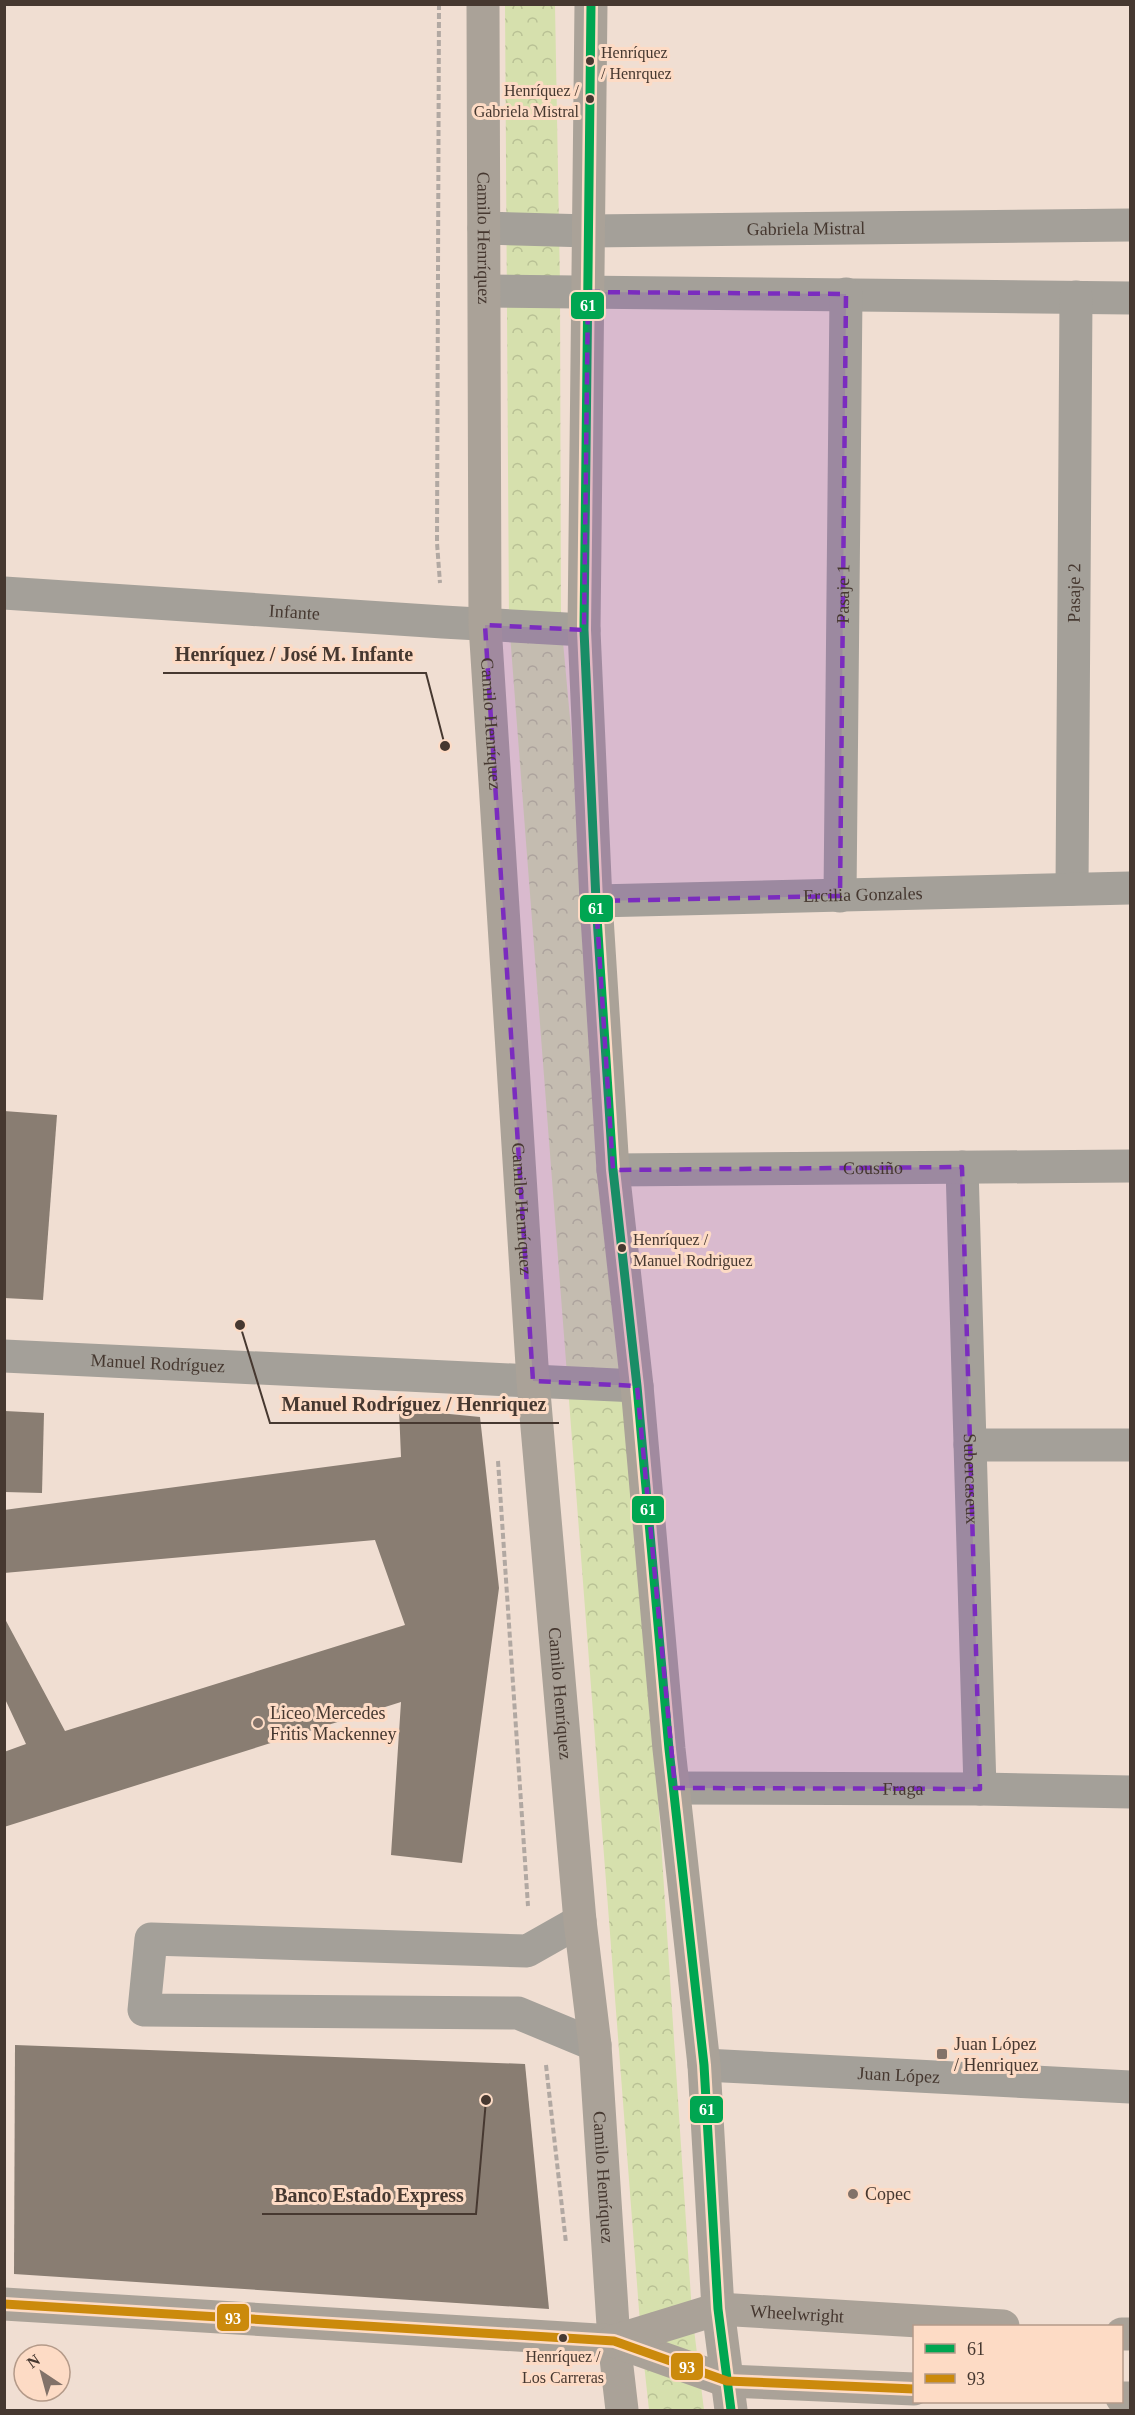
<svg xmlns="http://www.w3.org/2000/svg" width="1135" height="2415" viewBox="0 0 1135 2415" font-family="Georgia,serif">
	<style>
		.forest { fill: url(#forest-crowns) }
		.building { fill: #897d72 }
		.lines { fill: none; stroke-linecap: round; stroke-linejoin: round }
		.path { stroke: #b1a8a2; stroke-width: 4; stroke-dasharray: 6 3; stroke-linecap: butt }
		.minor { stroke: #a4a099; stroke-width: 33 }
		.major { stroke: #aaa298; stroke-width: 33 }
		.bus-1-casing { stroke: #fddbc5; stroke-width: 14 }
		.bus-2-casing { stroke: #fddbc5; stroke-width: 14 }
		.bus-1 { stroke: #00a651; stroke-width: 9 }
		.bus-2 { stroke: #cb8a0c; stroke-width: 9 }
		.marked { fill: #7b2cbf; fill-opacity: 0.2; stroke: #7b2cbf; stroke-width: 4.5; stroke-dasharray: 12 8; stroke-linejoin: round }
		.bus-dot { fill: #463830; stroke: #fddbc5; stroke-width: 2 }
		.poi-dot { fill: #827269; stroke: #fddbc5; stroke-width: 2 }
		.labels { text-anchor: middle; stroke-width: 6; stroke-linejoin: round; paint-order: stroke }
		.bus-label { font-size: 16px; fill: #463830; stroke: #fddbc5; text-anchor: start }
		.street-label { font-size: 18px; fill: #463830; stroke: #fddbc5 }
		.poi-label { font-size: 18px; fill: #463830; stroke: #fddbc5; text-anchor: start }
		.leader { fill: none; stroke: #463830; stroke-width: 2 }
		.callout-dot { fill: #463830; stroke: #fddbc5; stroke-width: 2 }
		.callout-label { font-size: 20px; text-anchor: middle; font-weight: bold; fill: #463830; stroke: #fddbc5; stroke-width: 6; stroke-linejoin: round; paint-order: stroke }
		.line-badge { stroke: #fddbc5; stroke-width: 2 }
		.badge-label { font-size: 16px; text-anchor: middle; font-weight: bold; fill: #fff }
	</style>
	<defs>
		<pattern id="forest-crowns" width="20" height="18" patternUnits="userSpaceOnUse" patternTransform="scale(1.5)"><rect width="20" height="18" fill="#d6e0ad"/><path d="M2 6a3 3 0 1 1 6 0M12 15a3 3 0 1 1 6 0" fill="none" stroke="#b9c195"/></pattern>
	</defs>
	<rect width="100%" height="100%" fill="#f0ded2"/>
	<polygon class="forest" points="505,5 555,5 560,283 561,620 631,1385 692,2313 704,2410 649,2410 641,2336 509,621"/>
	<g class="building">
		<polygon points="4,1111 57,1115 43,1300 4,1298"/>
		<polygon points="399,1409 480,1417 499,1588 462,1863 391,1855 401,1702 4,1827 4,1752 26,1744 5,1699 5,1619 65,1731 405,1625 375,1540 4,1573 4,1510 401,1457"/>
		<polygon points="5,1411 44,1413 42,1493 5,1492"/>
		<polygon points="15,2045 525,2064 549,2309 14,2274"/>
	</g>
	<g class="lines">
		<g class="path">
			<polyline points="439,4 437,543 440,583"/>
			<polyline points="498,1461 528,1906"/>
			<polyline points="546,2065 566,2243"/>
		</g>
		<g class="minor">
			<path id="s1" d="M484,228L589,231L1130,225"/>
			<polyline points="486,291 1130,298"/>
			<path id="s2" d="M4,593L443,622L584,630"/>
			<path id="s3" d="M1072,889L1076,297"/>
			<path id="s4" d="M840,896L846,294"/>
			<path id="s5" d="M596,901L1130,888"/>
			<path id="s6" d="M962,1167L980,1789"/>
			<path id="s7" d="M613,1170L1130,1166"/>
			<path id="s8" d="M4,1356L637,1386"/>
			<polyline points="970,1445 1130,1445"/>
			<path id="s9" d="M675,1788L980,1789L1130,1792"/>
			<polyline points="580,1921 527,1951 151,1939 144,2010 518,2013 595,2045"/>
			<path id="s10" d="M704,2065L1130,2087"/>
		</g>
		<g class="major">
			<path id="s11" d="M483,4L485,625L533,1381L580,1921L595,2045L614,2341L622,2410"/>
			<polyline points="591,4 584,630 596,901 613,1170 637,1386 669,1749 704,2065 718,2309 731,2410"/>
			<polyline points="4,2304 614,2341 727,2381 914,2389"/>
			<polyline points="1122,2334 1130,2334"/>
			<path id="s12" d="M614,2341L718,2309L1003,2326"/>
			<polyline points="1122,2398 1130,2398"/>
		</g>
		<g class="bus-1-casing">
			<polyline id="bus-1" points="591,4 584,630 596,901 613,1170 637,1386 669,1749 704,2065 718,2309 731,2410"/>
		</g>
		<g class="bus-2-casing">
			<polyline id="bus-2" points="4,2304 614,2341 727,2381 914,2389"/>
		</g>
		<use href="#bus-1" class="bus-1"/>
		<use href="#bus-2" class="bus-2"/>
	</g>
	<path class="marked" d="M588,292L846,294L840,896L596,901L613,1170L962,1167L980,1789L675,1788L637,1386L533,1381L485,625L584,630Z"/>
	<g class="bus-dot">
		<circle cx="590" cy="61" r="5"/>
		<circle cx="590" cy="99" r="5"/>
		<circle cx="622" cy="1248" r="5"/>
		<circle cx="563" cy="2338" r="5"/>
	</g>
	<g class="poi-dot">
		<circle cx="258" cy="1723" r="6"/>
		<rect x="936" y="2048" width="12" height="12" rx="3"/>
		<circle cx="853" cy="2194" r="6"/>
	</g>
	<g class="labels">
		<g class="bus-label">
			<text x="601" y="58">Henríquez<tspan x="601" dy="21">/ Henrquez</tspan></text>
			<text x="579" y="96" text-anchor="end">Henríquez /<tspan x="579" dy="21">Gabriela Mistral</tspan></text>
			<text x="633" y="1245">Henríquez /<tspan x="633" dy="21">Manuel Rodriguez</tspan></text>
			<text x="563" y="2362" text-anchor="middle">Henríquez /<tspan x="563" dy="21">Los Carreras</tspan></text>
		</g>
		<g class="street-label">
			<text dy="6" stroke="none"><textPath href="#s1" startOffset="322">Gabriela Mistral</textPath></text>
			<text dy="6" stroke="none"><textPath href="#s11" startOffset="234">Camilo Henríquez</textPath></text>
			<text dy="6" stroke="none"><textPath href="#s3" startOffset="296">Pasaje 2</textPath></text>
			<text dy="6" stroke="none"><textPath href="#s4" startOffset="302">Pasaje 1</textPath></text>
			<text dy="6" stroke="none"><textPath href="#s2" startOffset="291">Infante</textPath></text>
			<text dy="6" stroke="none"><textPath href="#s11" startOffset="720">Camilo Henríquez</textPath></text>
			<text dy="6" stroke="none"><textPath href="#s5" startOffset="267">Ercilia Gonzales</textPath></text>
			<text dy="6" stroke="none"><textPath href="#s7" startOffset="260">Cousiño</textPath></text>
			<text dy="6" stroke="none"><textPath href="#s11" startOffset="1206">Camilo Henríquez</textPath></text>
			<text dy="6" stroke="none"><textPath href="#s8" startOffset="154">Manuel Rodríguez</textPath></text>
			<text dy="6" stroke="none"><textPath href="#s6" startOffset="312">Subercaseux</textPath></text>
			<text dy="6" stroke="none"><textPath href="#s11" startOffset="1692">Camilo Henríquez</textPath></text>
			<text dy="6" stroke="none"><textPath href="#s9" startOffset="228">Fraga</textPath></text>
			<text dy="6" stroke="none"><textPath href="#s10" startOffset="195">Juan López</textPath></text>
			<text dy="6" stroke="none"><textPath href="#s11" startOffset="2178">Camilo Henríquez</textPath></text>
			<text dy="6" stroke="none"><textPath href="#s12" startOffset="188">Wheelwright</textPath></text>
		</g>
		<g class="poi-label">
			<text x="270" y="1719">Liceo Mercedes<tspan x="270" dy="21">Fritis Mackenney</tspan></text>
			<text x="954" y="2050">Juan López<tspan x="954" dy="21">/ Henriquez</tspan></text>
			<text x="865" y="2200">Copec</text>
		</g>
	</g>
	<path class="leader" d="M445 746L426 673H163M240 1325L270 1423H559M486 2100L476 2214H262"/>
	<g class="callout-dot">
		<circle cx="445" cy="746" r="6"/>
		<circle cx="240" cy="1325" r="6"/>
		<circle cx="486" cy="2100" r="6"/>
	</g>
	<g class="callout-label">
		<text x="294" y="661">Henríquez / José M. Infante</text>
		<text x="414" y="1411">Manuel Rodríguez / Henriquez</text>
		<text x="369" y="2202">Banco Estado Express</text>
	</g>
	<g class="line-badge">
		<rect x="570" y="291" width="35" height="29" rx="6" fill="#00a651"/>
		<rect x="579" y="894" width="35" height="29" rx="6" fill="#00a651"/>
		<rect x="631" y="1495" width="34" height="29" rx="6" fill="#00a651"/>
		<rect x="689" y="2095" width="35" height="29" rx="6" fill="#00a651"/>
		<rect x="216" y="2303" width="34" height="29" rx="6" fill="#cb8a0c"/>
		<rect x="670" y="2352" width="34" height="29" rx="6" fill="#cb8a0c"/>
	</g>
	<g class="badge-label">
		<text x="588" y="311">61</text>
		<text x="596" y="914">61</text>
		<text x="648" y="1515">61</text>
		<text x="707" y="2115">61</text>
		<text x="233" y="2324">93</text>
		<text x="687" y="2373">93</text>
	</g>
	<rect width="1135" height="2415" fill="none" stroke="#463830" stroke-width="12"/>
	<rect x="913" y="2325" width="210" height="78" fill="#fddbc5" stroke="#b49a89" stroke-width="1.5"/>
	<rect x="925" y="2344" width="30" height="9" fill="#00a651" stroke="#b49a89" stroke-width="1.5"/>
	<text x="967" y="2355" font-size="18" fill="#463830">61</text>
	<rect x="925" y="2374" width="30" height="9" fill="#cb8a0c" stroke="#b49a89" stroke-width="1.5"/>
	<text x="967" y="2385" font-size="18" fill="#463830">93</text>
	<g transform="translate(42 2373) rotate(324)"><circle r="28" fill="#fddbc5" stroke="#b49a89" stroke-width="1.5"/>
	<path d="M0-4.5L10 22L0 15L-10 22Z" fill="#827269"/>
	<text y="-9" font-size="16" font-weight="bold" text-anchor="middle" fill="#463830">N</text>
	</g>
</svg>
